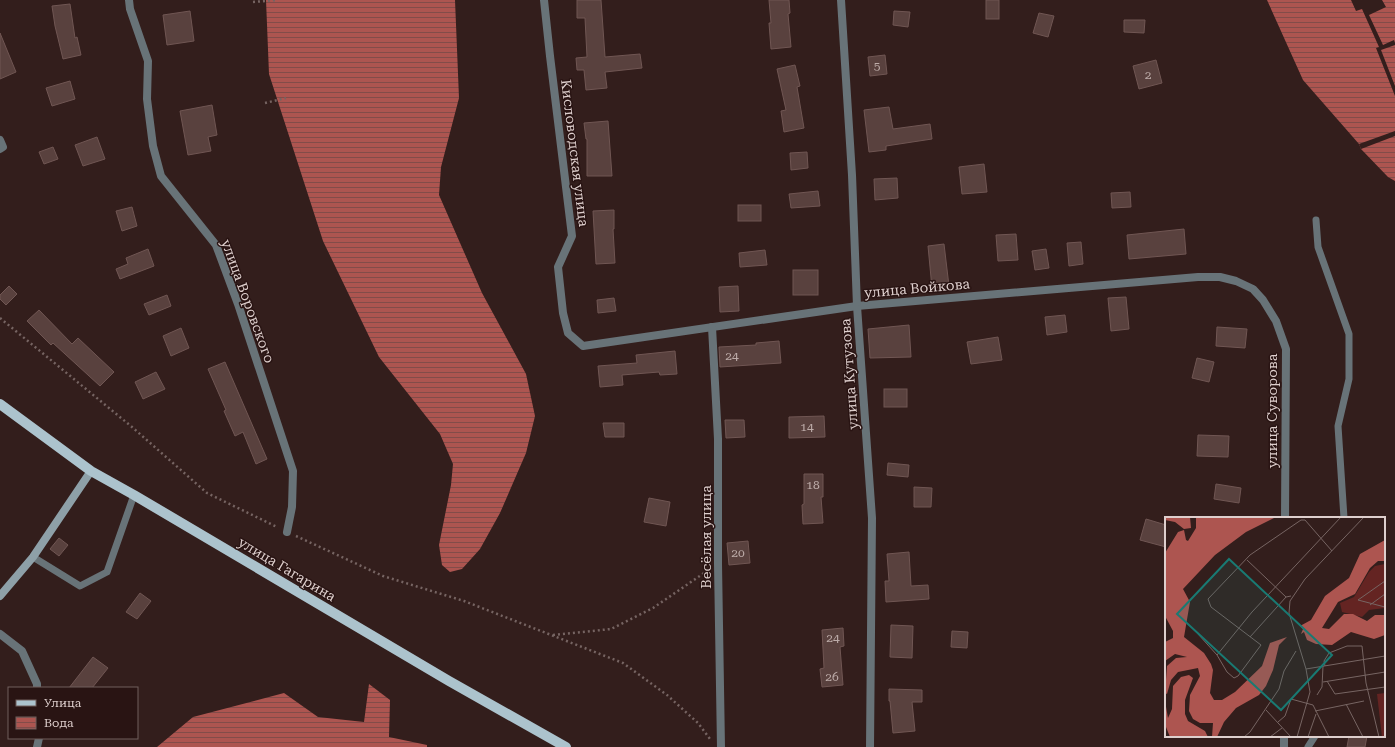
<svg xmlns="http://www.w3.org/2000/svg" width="1395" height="747" viewBox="0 0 1395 747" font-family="'Roboto Serif',serif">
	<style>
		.water { fill: url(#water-rules) }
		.pier { fill: #331e1c }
		.building { fill: #59413e; stroke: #705653 }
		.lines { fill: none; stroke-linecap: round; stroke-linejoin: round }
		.path { stroke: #766462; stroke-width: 2.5; stroke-dasharray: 2 3; stroke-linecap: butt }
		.lane { stroke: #687378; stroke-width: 7 }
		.street { stroke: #687378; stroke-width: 8 }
		.secondary { stroke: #8ea0a8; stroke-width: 8 }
		.primary { stroke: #acc3cd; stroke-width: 10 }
		.labels { text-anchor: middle; stroke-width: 3; stroke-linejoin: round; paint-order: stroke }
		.number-label { font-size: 12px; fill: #bdaca9 }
		.street-label { font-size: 14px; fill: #decfcd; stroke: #291413 }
		.inset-road { fill: none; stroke: #776563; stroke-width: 1 }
		.view { fill: #197a73; fill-opacity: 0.15; stroke: #197a73; stroke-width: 2 }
		.inset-edge { fill: none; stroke: #decfcd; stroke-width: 2 }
	</style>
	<defs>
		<pattern id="water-rules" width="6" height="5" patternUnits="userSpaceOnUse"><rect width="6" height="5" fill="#ad5550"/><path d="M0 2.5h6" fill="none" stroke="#834c49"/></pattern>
	</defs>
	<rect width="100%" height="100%" fill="#331e1c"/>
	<g class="water">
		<polygon points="266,0 455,0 459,98 441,167 439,195 482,293 526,374 535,416 526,453 500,513 480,549 462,569 450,572 442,565 439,545 451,485 453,464 440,434 379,357 323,241 269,74"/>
		<polygon points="1267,0 1395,0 1395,181 1388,177 1361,149 1359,144 1303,80"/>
		<polygon points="369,684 390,700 389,737 427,745 427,747 157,747 193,717 284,693 318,717 364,722"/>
	</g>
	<g class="pier">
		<polygon points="1351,0 1382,0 1386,7 1369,15 1383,45 1394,40 1395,43 1395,45 1381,50 1395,86 1395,96 1376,48 1379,47 1362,9 1356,11"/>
		<polygon points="1395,131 1395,136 1361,149 1359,144"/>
	</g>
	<g class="building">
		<polygon points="577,0 601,0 605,57 640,54 642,68 605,72 607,88 586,90 584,70 577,70 576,58 587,57 585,18 577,18"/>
		<polygon points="769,0 789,0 790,13 788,14 791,47 771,49 769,23 771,23"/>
		<rect x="986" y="0" width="13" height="19"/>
		<polygon points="70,4 75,38 77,37 81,55 63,59 55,26 52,6"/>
		<polygon points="190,11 194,41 167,45 163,15"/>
		<polygon points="894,11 910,12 908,27 893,25"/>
		<polygon points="1039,13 1054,16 1048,37 1033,33"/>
		<polygon points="1124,20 1145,20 1144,33 1124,32"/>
		<polygon points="0,33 16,72 0,79"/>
		<polygon points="885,55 887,74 870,76 868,57"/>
		<polygon points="1156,60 1162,83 1139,89 1133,66"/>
		<polygon points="795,65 800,86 797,87 804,128 784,132 781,111 786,110 777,69"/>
		<polygon points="70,81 75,99 52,106 46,88"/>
		<polygon points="212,105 217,135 208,137 211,151 188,155 180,111"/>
		<polygon points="889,107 893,129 930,124 932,139 886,146 886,150 869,152 864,110"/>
		<polygon points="608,121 612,176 587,176 587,139 586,139 584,123"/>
		<polygon points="97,137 105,159 83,166 75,145"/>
		<polygon points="53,147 58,159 44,164 39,152"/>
		<polygon points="807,152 808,168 791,170 790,153"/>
		<polygon points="984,164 987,192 962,194 959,167"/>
		<polygon points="897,178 898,198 875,200 874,179"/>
		<polygon points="818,191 820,206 791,208 789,194"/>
		<polygon points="1130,192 1131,207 1112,208 1111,193"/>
		<rect x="738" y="205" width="23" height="16"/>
		<polygon points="132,207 137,226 122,231 116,211"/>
		<polygon points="614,210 614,229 613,229 615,263 596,264 593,211"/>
		<polygon points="1184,229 1186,254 1129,259 1127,235"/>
		<polygon points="1016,234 1018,260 998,261 996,235"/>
		<polygon points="1081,242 1083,264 1069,266 1067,243"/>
		<polygon points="944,244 949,286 932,288 928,246"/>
		<polygon points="148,249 154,266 120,279 116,269 128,264 126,258"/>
		<polygon points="1046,249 1049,268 1035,270 1032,251"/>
		<polygon points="765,250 767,265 740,267 739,253"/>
		<rect x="793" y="270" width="25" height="25"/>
		<polygon points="9,286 17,294 6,305 0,299 0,295"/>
		<polygon points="738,286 739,311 720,312 719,287"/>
		<polygon points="167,295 171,306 149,315 144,304"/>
		<polygon points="1126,297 1129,329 1111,331 1108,298"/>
		<polygon points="614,298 616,311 598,313 597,300"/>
		<polygon points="39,310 72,344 78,338 114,372 100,386 53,343 51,345 27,321"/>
		<polygon points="1065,315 1067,332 1047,335 1045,317"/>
		<polygon points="909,325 911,357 870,358 868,329"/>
		<polygon points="1217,327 1247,329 1245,348 1216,346"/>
		<polygon points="181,328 189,348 171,356 163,336"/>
		<polygon points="998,337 1002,360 971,364 967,342"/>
		<polygon points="779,341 781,363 720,367 719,347 756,345 756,343"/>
		<polygon points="675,351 677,374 660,375 659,372 622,375 623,385 600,387 598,366 637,363 636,355"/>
		<polygon points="1197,358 1214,362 1209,382 1192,378"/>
		<polygon points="225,362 267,459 256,464 243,432 235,436 224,411 226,410 208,369"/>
		<polygon points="156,372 165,389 143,399 135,382"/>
		<rect x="884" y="389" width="23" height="18"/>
		<polygon points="824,416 825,437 789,438 789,417"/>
		<polygon points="725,420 744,420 745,437 726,438"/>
		<polygon points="603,423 624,423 624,437 605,437"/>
		<polygon points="1198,435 1229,436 1228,457 1197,456"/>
		<polygon points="888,463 909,465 908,477 887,475"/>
		<polygon points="804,474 823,474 823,497 821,497 823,523 803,524 802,505 804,504"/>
		<polygon points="1216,484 1241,488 1239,503 1214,499"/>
		<polygon points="914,487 932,488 931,507 914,507"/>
		<polygon points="649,498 670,502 666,526 644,522"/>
		<polygon points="1146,519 1166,525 1166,547 1140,540"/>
		<polygon points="59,538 68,545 59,556 50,549"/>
		<polygon points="748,541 750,563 729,565 727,543"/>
		<polygon points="909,552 911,586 928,585 929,599 886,602 885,581 889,581 887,554"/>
		<polygon points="140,593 151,601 137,619 126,612"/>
		<polygon points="891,625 913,626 912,658 890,657"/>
		<polygon points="843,628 844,646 840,647 843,685 822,687 820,669 824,668 822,630"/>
		<polygon points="952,631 968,632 967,648 951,647"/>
		<polygon points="93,657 108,668 92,688 69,688"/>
		<polygon points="889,689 922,690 922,702 912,702 915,731 893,733 890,701 889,701"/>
		<polygon points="1349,736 1367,736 1365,747 1347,747"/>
	</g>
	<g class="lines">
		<g class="path">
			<polyline points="253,2 277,0"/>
			<polyline points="265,103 286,98"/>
			<polyline points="0,318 132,427 207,493 277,527"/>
			<polyline points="296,536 383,576 464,601 623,663 667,695 698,723 710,739"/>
			<polyline points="553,635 611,629 653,608 707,571"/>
		</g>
		<g class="lane">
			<polyline points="1316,220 1318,247 1349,334 1349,379 1338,426 1344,518"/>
			<polyline points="33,557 80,586 107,572 134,495"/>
			<polyline points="1308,747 1315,736"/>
		</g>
		<g class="street">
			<polyline points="129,0 130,9 148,61 147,99 153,146 161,176 216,245 238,304 293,471 292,507 287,532"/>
			<polyline points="544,0 550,56 572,236 558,267 563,313 568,333 583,346 857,306 1198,277 1220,277 1236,281 1253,289 1263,300 1276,321 1286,349 1285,518"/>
			<polyline points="841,0 852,175 857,306 872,518 870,747"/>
			<polyline points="0,140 3,147 0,149"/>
			<polyline points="712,327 718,439 718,564 721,747"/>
			<polyline points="0,634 22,651 37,684 37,688"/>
			<polyline points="37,747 39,738"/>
			<polyline points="1284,747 1284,736"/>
		</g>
		<polyline class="secondary" points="0,596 33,557 91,471"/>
		<polyline class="primary" points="0,404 91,471 134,495 449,681 566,747"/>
	</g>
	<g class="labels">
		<g class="number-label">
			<text x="877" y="70">5</text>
			<text x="1148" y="79">2</text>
			<text x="732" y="360">24</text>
			<text x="807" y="431">14</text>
			<text x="813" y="489">18</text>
			<text x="738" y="557">20</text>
			<text x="833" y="642">24</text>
			<text x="832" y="681">26</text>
		</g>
		<g class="street-label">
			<text transform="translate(575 153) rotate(83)" y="5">Кисловодская улица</text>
			<text transform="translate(917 288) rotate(-5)" y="5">улица Войкова</text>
			<text transform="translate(248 301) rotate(70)" y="5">улица Воровского</text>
			<text transform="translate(849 374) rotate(-94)" y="5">улица Кутузова</text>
			<text transform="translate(1272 411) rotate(-90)" y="5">улица Суворова</text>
			<text transform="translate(706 537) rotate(-90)" y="5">Весёлая улица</text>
			<text transform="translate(287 569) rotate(31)" y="5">улица Гагарина</text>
		</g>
	</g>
	<g transform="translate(1165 517)">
		<rect width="220" height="220" fill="#331e1c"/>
		<path d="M220,176V220H217L212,177Z" fill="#642422"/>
		<path d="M220,47V91L204,93L197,100L177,95L175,86L189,80L204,55L210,49Z" fill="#642422"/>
		<path d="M0,0H25L26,11L19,12L10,5L0,3ZM31,0H111L81,15L50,38L18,72L25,85L19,120L39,136L46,147L48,153L45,176L49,183H57L70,175L97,149L105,126L122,120L114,128L108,153L101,169L94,178L71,191L59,205L52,220H47L48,206H35L28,202L24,194L25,178L35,159L33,151L13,155L6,163L2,177L0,176L2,149L11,141L22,140L10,137L0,144V125L8,121V114L0,99V36L13,15L19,13L21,23L23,24L31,11ZM220,23V44H213L205,51L190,77L173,85L157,111L164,112L179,97H188L202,104L210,98H219L220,118L209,122L186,115L167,128L151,127L142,123L139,115L136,117L138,112L135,109L146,103L160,79L184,61L195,37ZM24,158L28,161L20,183V197L23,204L40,214L43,220H5L1,210L0,184L3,201L7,192L8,169L16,160Z" fill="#ad5550"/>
		<path class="inset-road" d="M140,3L167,34M82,43L121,80M220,64L193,83L220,90M205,88L220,77M33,117L52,138L62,155L69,161L73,159L96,128L46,90L43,82L85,38L136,3H140M85,120L121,80L126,79M52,138L87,95L176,0M160,149L159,144L164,136L182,129H197L201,166L214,220M141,152L220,139M162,164L170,177L220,170M158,165L220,155M152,178L157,170L158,149M181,187L198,220M101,193L126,220M150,194L199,184M113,205L120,199L126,182L148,188L164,220M79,220L85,215L114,172L119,154L131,134M105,220L117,211M132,220L145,175L141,152L124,96L125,84L140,62L199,0M143,220L151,197"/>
		<path class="view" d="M64,42L167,138L116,193L12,97Z"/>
		<rect width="220" height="220" class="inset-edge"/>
	</g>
	<rect x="8" y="687" width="130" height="52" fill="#291413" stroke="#715f5d"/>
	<rect x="16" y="700" width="20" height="6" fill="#acc3cd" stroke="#715f5d"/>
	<text x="44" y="707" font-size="12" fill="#decfcd">Улица</text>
	<rect x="16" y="717" width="20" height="12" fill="url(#water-rules)" stroke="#715f5d"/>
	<text x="44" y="727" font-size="12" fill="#decfcd">Вода</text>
</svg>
